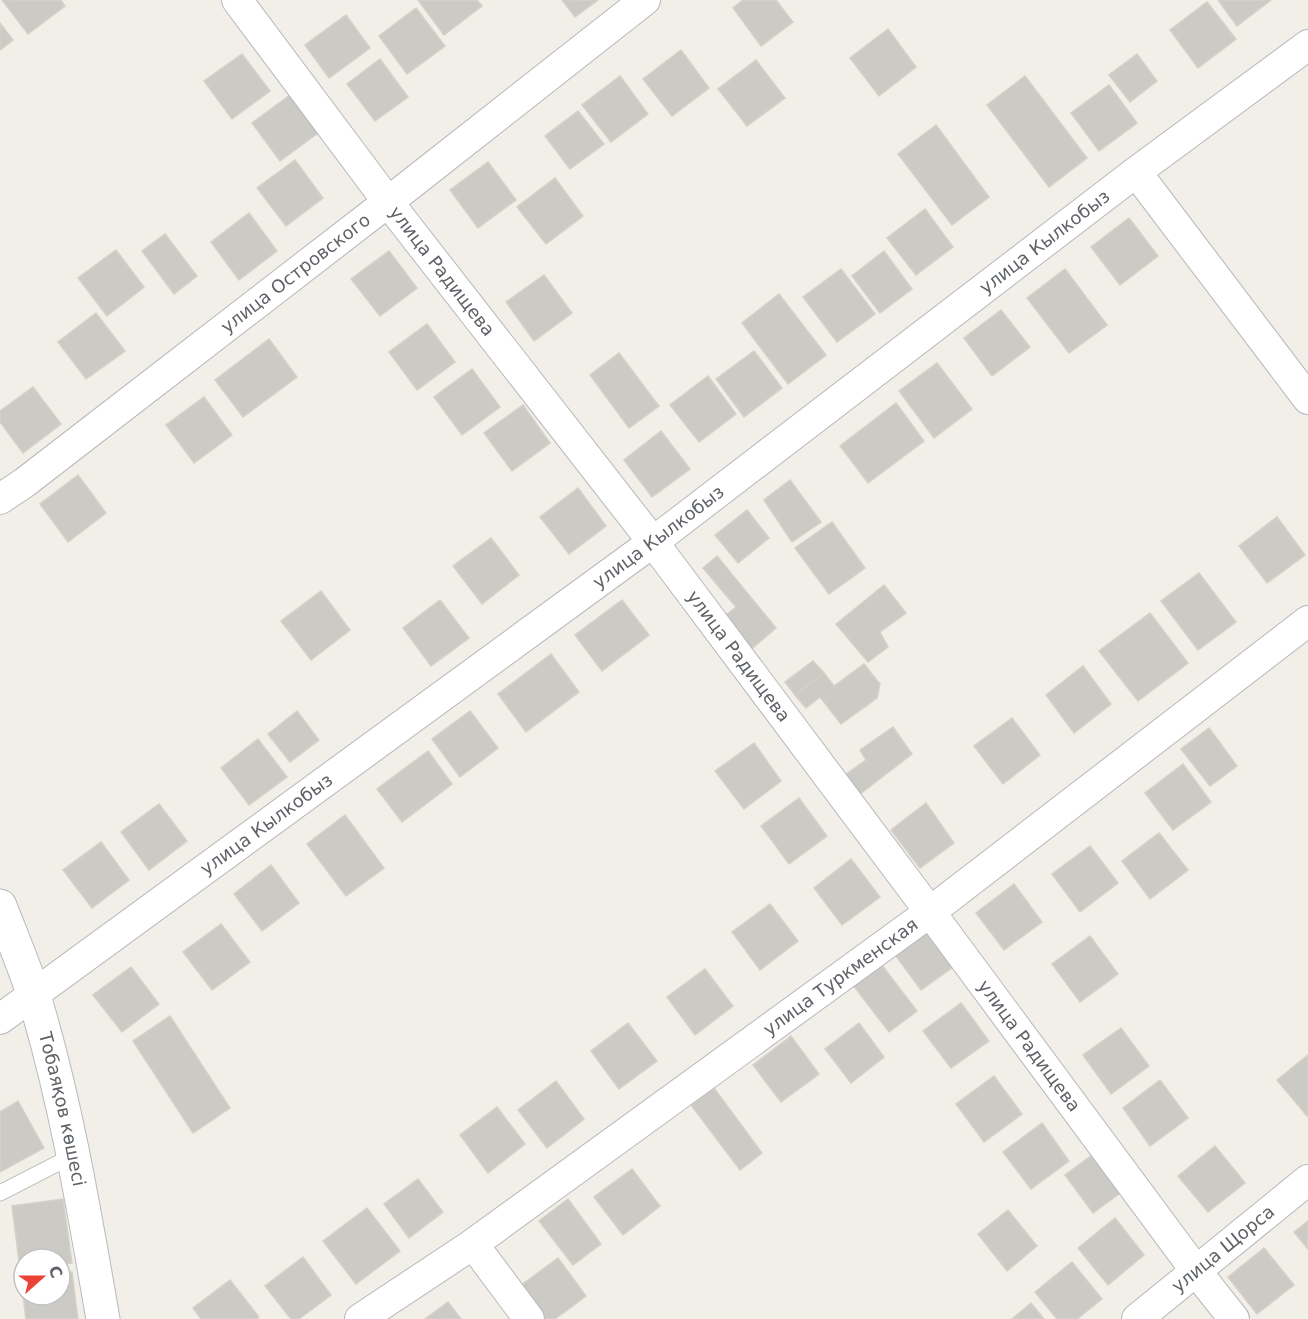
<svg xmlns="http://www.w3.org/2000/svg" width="1308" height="1319" viewBox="0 0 1308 1319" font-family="'DejaVu Sans',sans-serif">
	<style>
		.building { fill: #cccac5; stroke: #d6d1c6; stroke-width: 1.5 }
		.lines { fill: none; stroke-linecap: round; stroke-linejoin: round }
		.lane-casing { stroke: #b5b8bc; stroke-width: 17 }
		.street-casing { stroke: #b5b8bc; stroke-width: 32 }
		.secondary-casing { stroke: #b6babf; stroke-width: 35 }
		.lane { stroke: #fff; stroke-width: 15 }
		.street { stroke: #fff; stroke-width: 30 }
		.secondary { stroke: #fff; stroke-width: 33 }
		.labels { text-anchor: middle; stroke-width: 6; stroke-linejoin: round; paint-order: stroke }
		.street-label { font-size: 18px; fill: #5f6368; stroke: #fff }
	</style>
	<rect width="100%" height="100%" fill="#f1efe8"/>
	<g class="building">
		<polygon points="2,0 61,0 65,6 28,34"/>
		<polygon points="418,0 477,0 482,6 444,35"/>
		<polygon points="562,0 598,0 575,17"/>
		<polygon points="743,0 776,0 793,22 761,46 733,8"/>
		<polygon points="1218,0 1271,0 1237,26"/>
		<polygon points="1207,2 1236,39 1198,68 1170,30"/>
		<polygon points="416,8 445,46 407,74 379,36"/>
		<polygon points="346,15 370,48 329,78 305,45"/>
		<polygon points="0,23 13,40 0,50"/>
		<polygon points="888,29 916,67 879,96 850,58"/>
		<polygon points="681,50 709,88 672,116 643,79"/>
		<polygon points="242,54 270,91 232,119 204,81"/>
		<polygon points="1137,54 1157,81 1130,102 1109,75"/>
		<polygon points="380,59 408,97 375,121 347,84"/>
		<polygon points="756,60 785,98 747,126 718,89"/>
		<polygon points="620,76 648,114 611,142 582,105"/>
		<polygon points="1025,76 1087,158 1049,187 987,105"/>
		<polygon points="1109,85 1137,123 1099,151 1071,113"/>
		<polygon points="290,95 318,133 280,161 252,123"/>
		<polygon points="578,111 604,144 570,169 545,136"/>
		<polygon points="936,125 989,197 952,225 898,154"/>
		<polygon points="295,160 323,198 286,226 257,188"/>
		<polygon points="488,162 516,200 478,228 450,190"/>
		<polygon points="555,178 583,216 546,244 517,207"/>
		<polygon points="925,209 953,247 916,275 887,238"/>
		<polygon points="249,213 277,251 239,280 211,242"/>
		<polygon points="1129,218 1158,256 1120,285 1091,247"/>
		<polygon points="165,234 197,276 174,294 142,251"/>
		<polygon points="116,250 144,287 107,316 78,278"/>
		<polygon points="389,251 417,288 380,316 351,279"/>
		<polygon points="884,251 912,289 880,313 852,276"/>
		<polygon points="841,269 875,314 837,342 803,297"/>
		<polygon points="1065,269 1107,325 1069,353 1027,298"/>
		<polygon points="544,275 572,313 534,341 506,302"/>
		<polygon points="779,294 826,355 788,384 742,323"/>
		<polygon points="1001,310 1030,347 992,376 964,338"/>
		<polygon points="96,313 125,351 86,379 58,342"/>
		<polygon points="427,324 455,362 417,390 389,352"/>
		<polygon points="269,339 297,377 243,417 215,380"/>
		<polygon points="754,351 782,388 744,417 716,379"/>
		<polygon points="619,353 659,406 629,428 590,375"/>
		<polygon points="937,363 972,409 934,438 899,391"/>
		<polygon points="472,369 500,407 462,435 434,397"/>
		<polygon points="708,376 736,414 699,442 670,405"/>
		<polygon points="33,387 61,424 23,453 0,422 0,411"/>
		<polygon points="204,397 232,435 194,463 166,425"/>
		<polygon points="896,403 924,441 868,483 840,446"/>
		<polygon points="523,405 550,443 512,471 484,433"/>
		<polygon points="661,431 690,469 652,497 624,460"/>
		<polygon points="78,475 106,513 68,542 40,504"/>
		<polygon points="790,480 821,522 792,542 764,500"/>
		<polygon points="578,488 606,526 569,554 540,517"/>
		<polygon points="747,510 769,538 738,563 715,535"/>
		<polygon points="1277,517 1305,555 1267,583 1239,546"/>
		<polygon points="832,522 865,568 829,594 795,548"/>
		<polygon points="491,538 519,575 482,604 453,566"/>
		<polygon points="717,556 776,628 749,651 722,618 736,607 703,568"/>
		<polygon points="1199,573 1236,622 1198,650 1161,601"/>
		<polygon points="884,585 906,613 880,632 888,647 868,662 836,624"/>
		<polygon points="321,591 350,630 311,660 281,621"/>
		<polygon points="440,600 469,638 431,666 403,628"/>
		<polygon points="622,600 649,635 602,671 575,635"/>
		<polygon points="1150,613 1188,663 1138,701 1099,651"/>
		<polygon points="551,654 579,692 526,732 498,694"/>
		<polygon points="813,661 824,673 795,695 785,682"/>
		<polygon points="864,664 880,684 877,698 841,724 820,697 806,708 795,695 824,673 834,686"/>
		<polygon points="1083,666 1111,704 1074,733 1046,695"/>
		<polygon points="297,711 319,740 290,762 268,734"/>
		<polygon points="470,711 498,748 460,777 432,739"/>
		<polygon points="1012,718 1040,755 1003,784 974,746"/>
		<polygon points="893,727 912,754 860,794 845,775 866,760 860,750"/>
		<polygon points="1209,728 1237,766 1210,786 1181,749"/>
		<polygon points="258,739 287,777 249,805 221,768"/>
		<polygon points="754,743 781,781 744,809 715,771"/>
		<polygon points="428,751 452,784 402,822 377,789"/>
		<polygon points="1183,764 1211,802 1173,830 1145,793"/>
		<polygon points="799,798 827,836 789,864 761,826"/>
		<polygon points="926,803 954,843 920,868 891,830"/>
		<polygon points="159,804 187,841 149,870 121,832"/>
		<polygon points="345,815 384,868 346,896 307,844"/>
		<polygon points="1159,833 1188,870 1150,899 1122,861"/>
		<polygon points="101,842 129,880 92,908 63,870"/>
		<polygon points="1090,846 1118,883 1080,912 1052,874"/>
		<polygon points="851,859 880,897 842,925 814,888"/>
		<polygon points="271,865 299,903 262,931 234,894"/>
		<polygon points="1014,884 1042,922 1004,950 976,913"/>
		<polygon points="770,904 798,941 760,970 732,932"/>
		<polygon points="221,924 250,962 212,990 183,952"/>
		<polygon points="932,924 960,962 921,990 893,952"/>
		<polygon points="1090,936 1118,974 1080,1002 1052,964"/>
		<polygon points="881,964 917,1011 889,1032 853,985"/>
		<polygon points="131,967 159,1004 122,1032 93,995"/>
		<polygon points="705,969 733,1006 695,1035 667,997"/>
		<polygon points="961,1003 989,1041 951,1068 923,1031"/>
		<polygon points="170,1016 230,1108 193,1133 133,1041"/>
		<polygon points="628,1023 657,1061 619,1089 591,1051"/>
		<polygon points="859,1023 884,1057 851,1083 825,1049"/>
		<polygon points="1121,1028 1149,1066 1111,1094 1083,1055"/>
		<polygon points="791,1036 819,1074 781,1102 753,1065"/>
		<polygon points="1308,1055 1308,1116 1307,1116 1277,1080"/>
		<polygon points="994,1076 1022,1114 984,1142 956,1104"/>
		<polygon points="1160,1080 1188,1118 1150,1146 1123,1108"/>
		<polygon points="556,1081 584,1119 547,1148 518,1110"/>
		<polygon points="714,1088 762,1153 740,1170 691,1105"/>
		<polygon points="18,1101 44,1148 0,1172 0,1112"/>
		<polygon points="497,1107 525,1144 488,1173 460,1135"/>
		<polygon points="1042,1123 1069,1161 1031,1189 1003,1152"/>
		<polygon points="1215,1146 1245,1183 1208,1212 1178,1176"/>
		<polygon points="1103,1147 1131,1185 1093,1213 1065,1175"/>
		<polygon points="632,1169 660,1206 623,1235 594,1197"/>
		<polygon points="418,1179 443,1212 409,1238 384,1204"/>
		<polygon points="63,1199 72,1263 60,1264 60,1259 24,1259 24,1269 20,1269 12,1206"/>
		<polygon points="568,1199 601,1244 573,1265 539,1221"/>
		<polygon points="367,1208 400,1251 356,1284 323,1241"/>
		<polygon points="1008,1210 1037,1246 1007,1271 978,1234"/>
		<polygon points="1115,1218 1144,1255 1108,1285 1078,1248"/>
		<polygon points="1308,1221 1308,1249 1294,1232"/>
		<polygon points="1264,1248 1294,1285 1257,1314 1228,1277"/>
		<polygon points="303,1257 331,1295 299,1319 291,1319 265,1286"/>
		<polygon points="558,1258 586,1296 555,1319 545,1319 520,1286"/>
		<polygon points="1072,1262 1102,1299 1077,1319 1057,1319 1035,1292"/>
		<polygon points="72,1272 78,1319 26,1319 21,1279 24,1279 24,1295 60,1295 60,1274"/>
		<polygon points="230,1280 259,1317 256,1319 201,1319 193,1308"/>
		<polygon points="448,1302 461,1319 425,1319"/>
		<polygon points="1031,1303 1044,1319 1012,1319"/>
	</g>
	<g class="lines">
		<g class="lane-casing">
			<polyline id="lane" points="0,1193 74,1155"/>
		</g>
		<g class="street-casing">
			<g id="street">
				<path id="s1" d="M237,0L388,202L653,542L930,912L1196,1271L1234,1319"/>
				<polyline points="1136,172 1308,399"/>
				<path id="s2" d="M0,499L24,483L388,202L645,0"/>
				<path id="s3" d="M0,1019L653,542L1136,172L1308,45"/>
				<polyline points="473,1244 529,1319"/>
				<path id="s4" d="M360,1319L473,1244L930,912L1308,621"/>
				<path id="s5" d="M1137,1319L1308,1180"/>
			</g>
		</g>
		<g class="secondary-casing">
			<g id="secondary">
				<path id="s6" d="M0,906C11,935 24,965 34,996C66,1102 84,1210 103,1319"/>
			</g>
		</g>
		<use href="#lane" class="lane"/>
		<use href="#street" class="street"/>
		<use href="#secondary" class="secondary"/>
	</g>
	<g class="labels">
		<g class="street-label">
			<text dy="6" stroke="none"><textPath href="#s3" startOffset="1302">улица Кылкобыз</textPath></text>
			<text dy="6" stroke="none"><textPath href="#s1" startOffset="340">улица Радищева</textPath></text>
			<text dy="6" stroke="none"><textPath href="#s2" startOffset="372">улица Островского</textPath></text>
			<text dy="6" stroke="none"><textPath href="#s3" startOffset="816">улица Кылкобыз</textPath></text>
			<text dy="6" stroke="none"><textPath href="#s1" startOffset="826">улица Радищева</textPath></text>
			<text dy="6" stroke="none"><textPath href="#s3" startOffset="330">улица Кылкобыз</textPath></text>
			<text dy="6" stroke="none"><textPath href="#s4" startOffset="590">улица Туркменская</textPath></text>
			<text dy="6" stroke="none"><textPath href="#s1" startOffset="1312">улица Радищева</textPath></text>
			<text dy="6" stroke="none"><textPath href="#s6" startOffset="213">Тобаяқов көшесі</textPath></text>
			<text dy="6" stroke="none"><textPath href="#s5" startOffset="111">улица Щорса</textPath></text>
		</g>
	</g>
	<g transform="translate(42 1277) rotate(69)"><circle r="28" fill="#ffffff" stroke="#bfc1c3" stroke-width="1.5"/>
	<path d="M0-4.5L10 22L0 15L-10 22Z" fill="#ea4335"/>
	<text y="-9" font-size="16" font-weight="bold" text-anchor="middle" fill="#5f6368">С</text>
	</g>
</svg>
